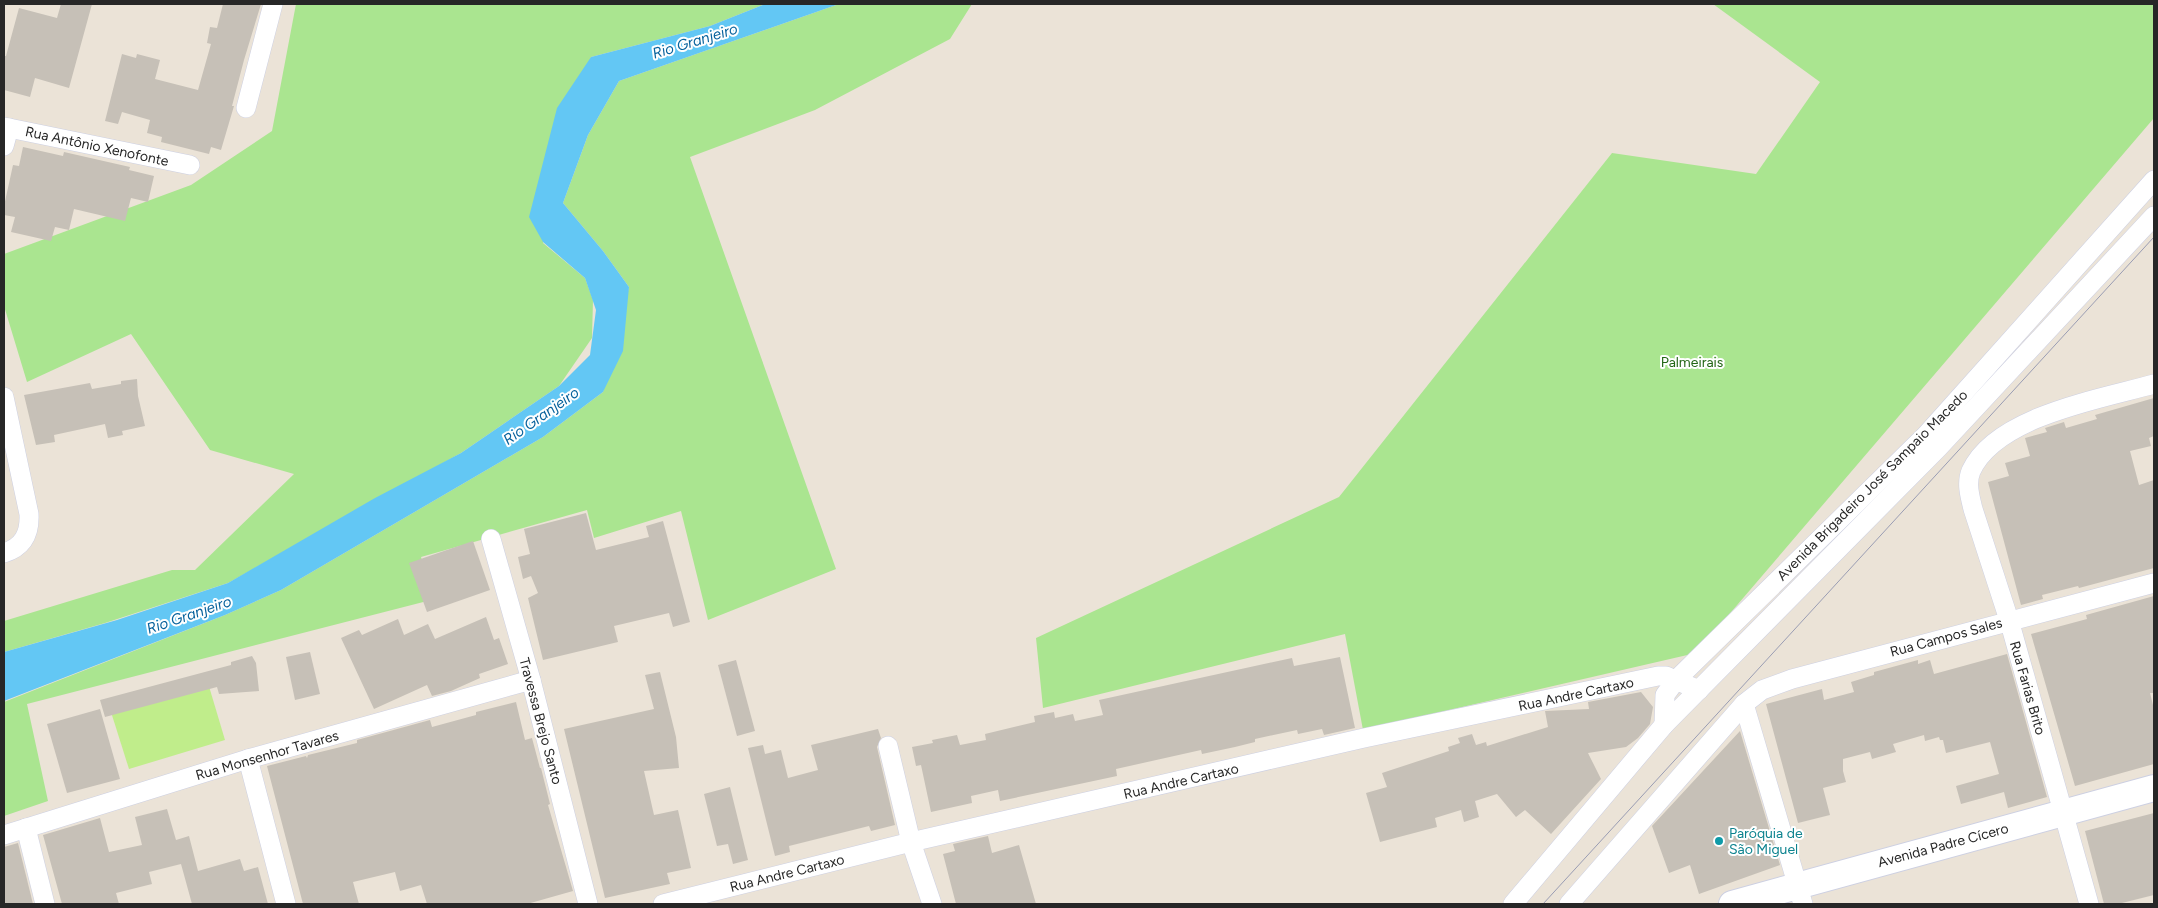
<svg xmlns="http://www.w3.org/2000/svg" width="2158" height="908" viewBox="0 0 2158 908" font-family="Figtree,sans-serif">
	<style>
		.green { fill: #aae590 }
		.pitch { fill: #c0ed8b }
		.water { fill: #63c7f4 }
		.building { fill: #c6c0b7 }
		.lines { fill: none; stroke-linecap: round; stroke-linejoin: round }
		.street-casing { stroke: #cdd0e2; stroke-width: 20 }
		.secondary-casing { stroke: #cdd0e2; stroke-width: 28 }
		.street { stroke: #fff; stroke-width: 19 }
		.secondary { stroke: #fff; stroke-width: 26 }
		.tram { stroke: #9a9db3; stroke-width: 1 }
		.culture-dot { fill: #0f9aa8; stroke: #fff; stroke-width: 2 }
		.labels { text-anchor: middle; stroke-width: 4; stroke-linejoin: round; paint-order: stroke }
		.street-label { font-size: 14px; fill: #272727; stroke: #fff }
		.park-label { font-size: 14px; fill: #236615; stroke: #fff }
		.culture-label { font-size: 14px; fill: #0d838f; stroke: #fff; text-anchor: start }
		.water-label { font-size: 15px; font-style: italic; fill: #07629c; stroke: #fff }
	</style>
	<rect width="100%" height="100%" fill="#ebe3d7"/>
	<g class="green">
		<polygon points="296,4 765,4 710,26 591,57 543,243 585,278 593,300 592,338 559,386 461,453 228,583 105,623 4,652 4,621 172,570 195,570 294,474 210,450 131,334 27,382 4,306 4,254 191,185 272,131"/>
		<polygon points="839,4 972,4 950,39 815,110 690,157 836,569 708,620 681,511 594,538 587,510 421,557 435,599 27,704 48,801 4,816 4,702 225,615 281,590 543,437 603,392 629,287 603,251 563,203 588,135 619,81"/>
		<polygon points="1713,4 2154,4 2154,118 1696,653 1363,730 1345,634 1043,708 1036,638 1339,497 1612,153 1756,174 1820,82"/>
	</g>
	<polygon class="pitch" points="208,683 225,740 129,769 111,712"/>
	<polygon class="water" points="765,4 839,4 619,81 588,135 563,203 603,251 629,287 623,351 603,392 543,437 281,590 225,615 4,701 4,652 117,620 228,583 375,498 461,453 559,386 590,355 596,310 585,278 543,242 529,217 557,108 591,57 710,26"/>
	<g class="building">
		<polygon points="61,4 92,4 69,88 35,78 30,97 4,90 4,56 6,56 19,8 57,18"/>
		<polygon points="223,4 261,4 244,60 232,106 234,106 221,150 211,147 209,154 161,142 162,137 147,133 150,120 122,112 118,124 105,121 122,54 136,58 137,54 160,60 155,79 198,90 211,44 207,43 210,27 217,28"/>
		<polygon points="23,147 63,156 64,152 130,167 129,170 154,176 148,202 131,198 125,221 74,209 69,230 55,227 51,241 11,232 15,217 4,215 4,206 13,165 19,166"/>
		<polygon points="137,379 138,396 145,426 122,431 123,435 108,438 105,424 54,435 55,442 36,445 24,395 90,383 92,389 121,384 121,381"/>
		<polygon points="2154,398 2154,436 2149,438 2151,446 2130,451 2139,485 2154,480 2154,568 2079,588 2078,586 2042,595 2043,599 2021,605 1988,482 2009,476 2005,463 2030,456 2025,438 2047,432 2045,428 2064,422 2066,428 2097,419 2095,415"/>
		<polygon points="586,513 596,550 649,537 646,526 663,521 690,622 673,627 669,613 614,626 618,642 543,660 528,598 538,593 531,576 523,579 518,557 530,554 524,529"/>
		<polygon points="473,541 490,590 427,612 409,563"/>
		<polygon points="2154,596 2154,693 2150,693 2154,709 2154,764 2075,786 2031,634 2087,619 2086,615"/>
		<polygon points="486,617 494,640 499,638 508,664 479,674 480,678 451,691 432,696 427,685 374,709 341,638 359,630 362,635 398,619 404,635 428,624 435,639"/>
		<polygon points="310,652 320,694 295,700 286,657"/>
		<polygon points="2007,654 2047,797 2008,808 2004,792 1961,804 1956,786 1999,774 1990,742 1946,753 1943,740 1940,740 1939,737 1925,741 1924,735 1893,744 1896,752 1872,759 1870,752 1843,759 1843,771 1846,782 1823,788 1830,815 1798,823 1766,704 1822,689 1824,700 1854,692 1851,682 1874,675 1874,672 1918,660 1918,664 1930,660 1934,674"/>
		<polygon points="252,656 256,663 259,691 219,694 217,687 105,717 100,700 231,665 231,662"/>
		<polygon points="1340,657 1355,728 1324,735 1322,729 1298,734 1297,730 1255,739 1255,742 1235,747 1202,754 1201,750 1116,769 1117,776 1000,801 998,790 971,796 972,803 931,812 921,765 916,766 912,747 933,743 932,740 957,735 960,745 986,740 985,734 1035,722 1034,716 1054,712 1055,718 1073,714 1075,721 1103,715 1099,700 1292,658 1294,666"/>
		<polygon points="736,660 755,731 737,736 718,665"/>
		<polygon points="660,672 676,737 679,768 644,771 654,815 678,810 691,868 667,873 670,884 605,898 564,729 654,709 645,675"/>
		<polygon points="1641,692 1653,707 1650,724 1638,738 1626,747 1588,753 1601,779 1551,834 1525,810 1516,817 1497,794 1475,801 1479,817 1464,822 1461,810 1435,818 1437,827 1380,842 1366,793 1387,787 1382,773 1449,751 1448,747 1460,743 1458,738 1472,734 1476,745 1486,742 1487,746 1548,727 1545,711 1589,709 1588,702"/>
		<polygon points="516,702 525,740 532,738 540,768 541,768 550,804 548,805 573,891 527,904 427,904 421,885 400,891 395,872 353,882 359,904 303,904 267,766 306,756 307,758 308,755 357,743 357,740 430,720 432,727 476,715 476,712"/>
		<polygon points="100,709 120,779 67,793 47,724"/>
		<polygon points="878,729 881,738 877,747 895,825 871,831 869,826 789,846 790,852 775,856 748,748 763,745 765,754 781,750 788,778 818,770 811,745"/>
		<polygon points="1740,731 1780,865 1699,894 1690,865 1669,873 1652,826"/>
		<polygon points="730,787 748,860 733,864 728,844 717,846 704,794"/>
		<polygon points="167,809 176,840 189,836 198,871 240,859 244,871 258,867 268,904 192,904 181,864 149,872 152,884 116,893 119,904 62,904 43,835 100,818 109,852 142,845 135,817"/>
		<polygon points="2154,813 2154,895 2118,904 2104,904 2085,831"/>
		<polygon points="988,836 992,853 1019,845 1036,904 956,904 943,854 955,851 953,844"/>
		<polygon points="18,843 33,904 4,904 4,847"/>
	</g>
	<g class="lines">
		<g class="street-casing">
			<g id="street">
				<polyline points="246,108 273,4"/>
				<polyline points="4,127 190,165"/>
				<polyline points="4,146 9,128"/>
				<path d="M4,397L29,514C30,534 23,547 4,553"/>
				<polyline points="491,539 531,680 588,904"/>
				<polyline points="1744,704 1803,904"/>
				<polyline points="1664,725 1665,695 1676,680 1926,435 2154,180"/>
				<polyline points="888,746 911,842 932,904"/>
				<polyline points="248,759 286,904"/>
				<polyline points="26,828 45,904"/>
				<polyline points="4,835 248,759 531,680"/>
				<polyline points="663,904 911,842 1364,738 1658,676 1666,676 1699,690"/>
				<polyline points="1513,904 1664,725 1939,447 2154,216"/>
				<polyline points="1569,904 1744,704 1762,690 1792,679 2154,583"/>
				<path d="M2089,904L2009,620L1973,509C1970,497 1966,483 1971,471C1996,416 2101,399 2154,384"/>
			</g>
		</g>
		<g class="secondary-casing">
			<polyline id="secondary" points="1732,904 2154,788"/>
		</g>
		<use href="#street" class="street"/>
		<use href="#secondary" class="secondary"/>
		<polyline class="tram" points="1543,904 2154,237"/>
	</g>
	<circle class="culture-dot" cx="1719" cy="841" r="5"/>
	<g class="labels">
		<g class="street-label">
			<text transform="translate(97 146) rotate(12)" y="5">Rua Antônio Xenofonte</text>
			<text transform="translate(1872 485) rotate(-45)" y="5">Avenida Brigadeiro José Sampaio Macedo</text>
			<text transform="translate(1946 637) rotate(-15)" y="5">Rua Campos Sales</text>
			<text transform="translate(2028 688) rotate(74)" y="5">Rua Farias Brito</text>
			<text transform="translate(1576 694) rotate(-12)" y="5">Rua Andre Cartaxo</text>
			<text transform="translate(541 721) rotate(75)" y="5">Travessa Brejo Santo</text>
			<text transform="translate(267 755) rotate(-16)" y="5">Rua Monsenhor Tavares</text>
			<text transform="translate(1181 781) rotate(-13)" y="5">Rua Andre Cartaxo</text>
			<text transform="translate(1943 845) rotate(-15)" y="5">Avenida Padre Cícero</text>
			<text transform="translate(787 873) rotate(-14)" y="5">Rua Andre Cartaxo</text>
		</g>
		<g class="park-label">
			<text x="1692" y="367">Palmeirais</text>
		</g>
		<g class="culture-label">
			<text x="1729" y="838">Paróquia de<tspan x="1729" dy="16">São Miguel</tspan></text>
		</g>
		<g class="water-label">
			<text transform="translate(695 41) rotate(-17)" y="5">Rio Granjeiro</text>
			<text transform="translate(541 416) rotate(-35)" y="5">Rio Granjeiro</text>
			<text transform="translate(189 615) rotate(-19)" y="5">Rio Granjeiro</text>
		</g>
	</g>
	<rect width="2158" height="908" fill="none" stroke="#272727" stroke-width="10"/>
</svg>
